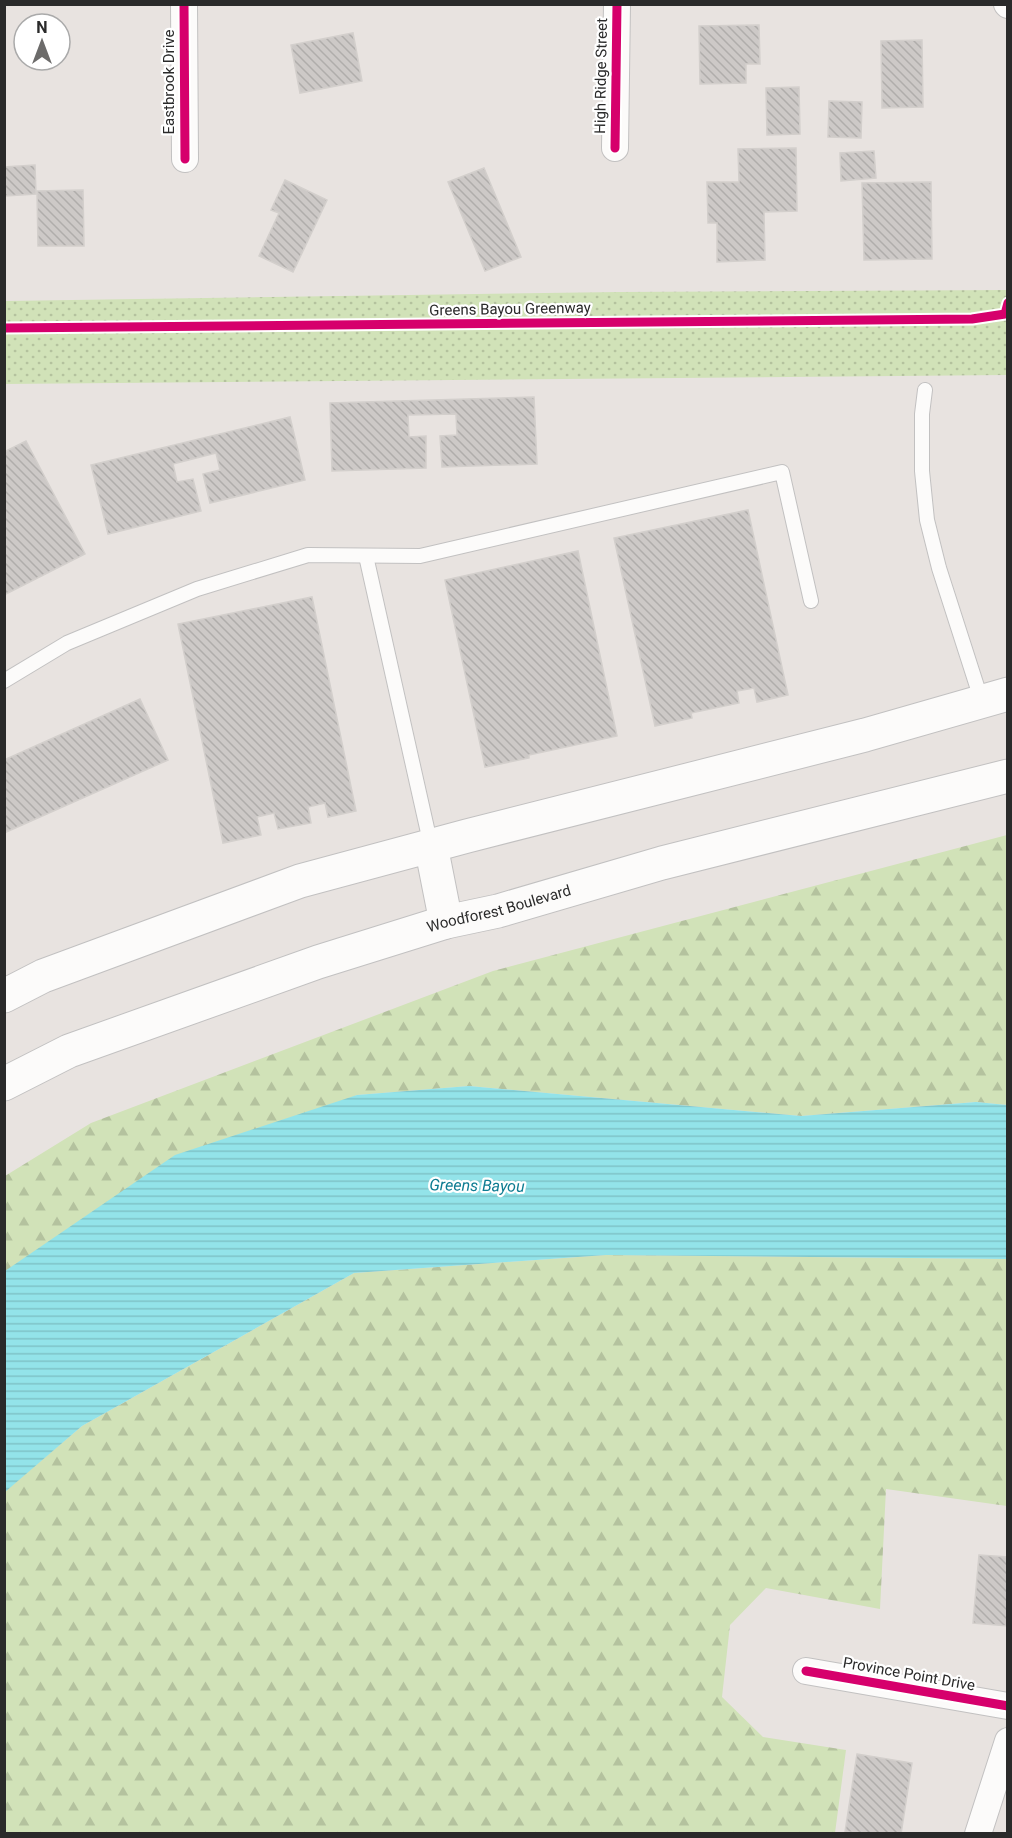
<svg xmlns="http://www.w3.org/2000/svg" width="1012" height="1838" viewBox="0 0 1012 1838" font-family="Roboto,sans-serif">
	<style>
		.grass { fill: url(#grass-dots) }
		.forest { fill: url(#forest-firs) }
		.water { fill: url(#water-rules) }
		.building { fill: url(#building-back-hatch); stroke: #d3cfcc; stroke-width: 1.5 }
		.lines { fill: none; stroke-linecap: round; stroke-linejoin: round }
		.service-casing { stroke: #c2c1c1; stroke-width: 16 }
		.minor-casing { stroke: #c2c1c1; stroke-width: 28 }
		.secondary-casing { stroke: #c2c1c1; stroke-width: 35 }
		.service { stroke: #fcfbfa; stroke-width: 14 }
		.minor { stroke: #fcfbfa; stroke-width: 26 }
		.secondary { stroke: #fcfbfa; stroke-width: 33 }
		.cycleway-casing { stroke: #fff; stroke-width: 13 }
		.cycleway { stroke: #d6006c; stroke-width: 9 }
		.labels { text-anchor: middle; stroke-width: 4.5; stroke-linejoin: round; paint-order: stroke }
		.street-label { font-size: 15px; fill: #2a2a2a; stroke: #fff }
		.water-label { font-size: 16px; font-style: italic; fill: #0e7c92; stroke: #fff }
	</style>
	<defs>
		<pattern id="grass-dots" width="8" height="8" patternUnits="userSpaceOnUse" patternTransform="scale(1.5)"><rect width="8" height="8" fill="#d1e2b8"/><path d="M2 2h.1M6 6h.1" fill="none" stroke="#b4c29e" stroke-width="1.8" stroke-linecap="round"/></pattern>
		<pattern id="forest-firs" width="22" height="20" patternUnits="userSpaceOnUse" patternTransform="scale(1.5)"><rect width="22" height="20" fill="#d1e2b8"/><path d="M5 1l3.5 6h-7zM16 11l3.5 6h-7z" fill="#b4c29e"/></pattern>
		<pattern id="water-rules" width="6" height="5" patternUnits="userSpaceOnUse" patternTransform="scale(1.5)"><rect width="6" height="5" fill="#93e3e9"/><path d="M0 2.5h6" fill="none" stroke="#7fc3c8"/></pattern>
		<pattern id="building-back-hatch" width="6" height="6" patternUnits="userSpaceOnUse" patternTransform="scale(1.5)"><rect width="6" height="6" fill="#cdc9c7"/><path d="M-1 5l2 2M0 0l6 6M5-1l2 2" fill="none" stroke="#b0adab"/></pattern>
	</defs>
	<rect width="100%" height="100%" fill="#e8e3e0"/>
	<polygon class="grass" points="1007,290 1007,375 5,384 5,301 618,292"/>
	<g class="forest">
		<polygon points="1007,835 1007,1105 976,1102 801,1116 469,1086 357,1095 5,1271 5,1176 91,1123 493,971"/>
		<polygon points="606,1255 1007,1259 1007,1506 886,1489 880,1609 766,1588 730,1625 722,1697 763,1737 846,1750 835,1833 5,1833 4,1492 82,1426 354,1273"/>
	</g>
	<polygon class="water" points="469,1086 801,1116 976,1102 1007,1105 1007,1259 606,1255 354,1273 82,1426 5,1492 5,1271 175,1155 357,1095"/>
	<g class="building">
		<polygon points="759,25 760,64 746,64 746,83 700,84 699,26"/>
		<polygon points="353,33 362,81 300,93 291,45"/>
		<polygon points="922,40 923,107 882,108 881,41"/>
		<polygon points="799,87 800,134 767,135 766,88"/>
		<polygon points="829,101 862,102 861,138 828,137"/>
		<polygon points="796,148 797,211 764,212 765,260 717,262 717,223 708,223 707,182 739,182 738,149"/>
		<polygon points="874,151 876,178 841,181 840,153"/>
		<polygon points="35,165 36,194 5,196 4,167"/>
		<polygon points="484,168 521,257 485,271 448,182"/>
		<polygon points="285,180 327,200 293,272 259,256 279,213 271,210"/>
		<polygon points="931,182 932,259 864,260 862,183"/>
		<polygon points="83,190 84,246 38,246 37,191"/>
		<polygon points="534,397 537,464 442,467 440,436 457,435 456,414 408,415 409,437 426,436 426,468 332,471 330,403"/>
		<polygon points="290,417 305,480 210,503 203,474 220,470 216,453 173,464 177,482 193,479 201,511 108,534 91,465"/>
		<polygon points="26,441 85,554 4,595 4,452"/>
		<polygon points="748,510 788,695 757,702 754,688 737,691 739,703 691,713 692,718 655,726 614,538"/>
		<polygon points="578,551 617,736 529,755 529,758 485,767 445,580"/>
		<polygon points="312,597 356,811 328,817 325,803 308,807 311,823 278,829 274,813 257,817 261,835 223,843 178,624"/>
		<polygon points="140,699 168,760 4,833 4,760"/>
		<polygon points="979,1555 1008,1557 1008,1626 973,1623"/>
		<polygon points="857,1754 912,1763 901,1834 845,1832"/>
	</g>
	<g class="lines">
		<g class="service-casing">
			<g id="service">
				<polyline points="925,390 922,414 922,471 927,520 939,568 982,702"/>
				<polyline points="366,556 431,846"/>
				<polyline points="4,681 67,643 197,589 308,555 420,556 782,472 811,601"/>
			</g>
		</g>
		<g class="minor-casing">
			<g id="minor">
				<polyline points="184,4 185,159"/>
				<polyline points="1007,4 1008,5"/>
				<polyline points="615,148 617,4"/>
				<polyline points="806,1671 1008,1706"/>
				<polyline points="978,1834 1008,1741"/>
			</g>
		</g>
		<g class="secondary-casing">
			<g id="secondary">
				<polyline points="431,846 446,922"/>
				<polyline points="4,996 43,976 300,881 467,836 865,735 1008,694"/>
				<path id="s1" d="M4,1084L69,1051L318,962L446,922L498,911L662,863L1008,776"/>
			</g>
		</g>
		<use href="#service" class="service"/>
		<use href="#minor" class="minor"/>
		<use href="#secondary" class="secondary"/>
		<g class="cycleway-casing">
			<g id="cycleway">
				<polyline points="184,4 185,159"/>
				<polyline points="615,148 617,4"/>
				<polyline points="4,328 972,319 1005,314 1008,303"/>
				<polyline points="806,1671 1008,1706"/>
			</g>
		</g>
		<use href="#cycleway" class="cycleway"/>
	</g>
	<g class="labels">
		<g class="street-label">
			<text transform="translate(601 76) rotate(-89)" y="5">High Ridge Street</text>
			<text transform="translate(169 82) rotate(-90)" y="5">Eastbrook Drive</text>
			<text transform="translate(510 309) rotate(-1)" y="5">Greens Bayou Greenway</text>
			<text dy="5" stroke="none"><textPath href="#s1" startOffset="526">Woodforest Boulevard</textPath></text>
			<text transform="translate(909 1674) rotate(10)" y="5">Province Point Drive</text>
		</g>
		<g class="water-label">
			<text transform="translate(477 1185) rotate(1)" y="6">Greens Bayou</text>
		</g>
	</g>
	<rect width="1012" height="1838" fill="none" stroke="#2a2a2a" stroke-width="12"/>
	<g transform="translate(42 42)"><circle r="28" fill="#ffffff" stroke="#aaaaaa" stroke-width="1.5"/>
	<path d="M0-4.5L10 22L0 15L-10 22Z" fill="#6c6b6a"/>
	<text y="-9" font-size="16" font-weight="bold" text-anchor="middle" fill="#2a2a2a">N</text>
	</g>
</svg>
